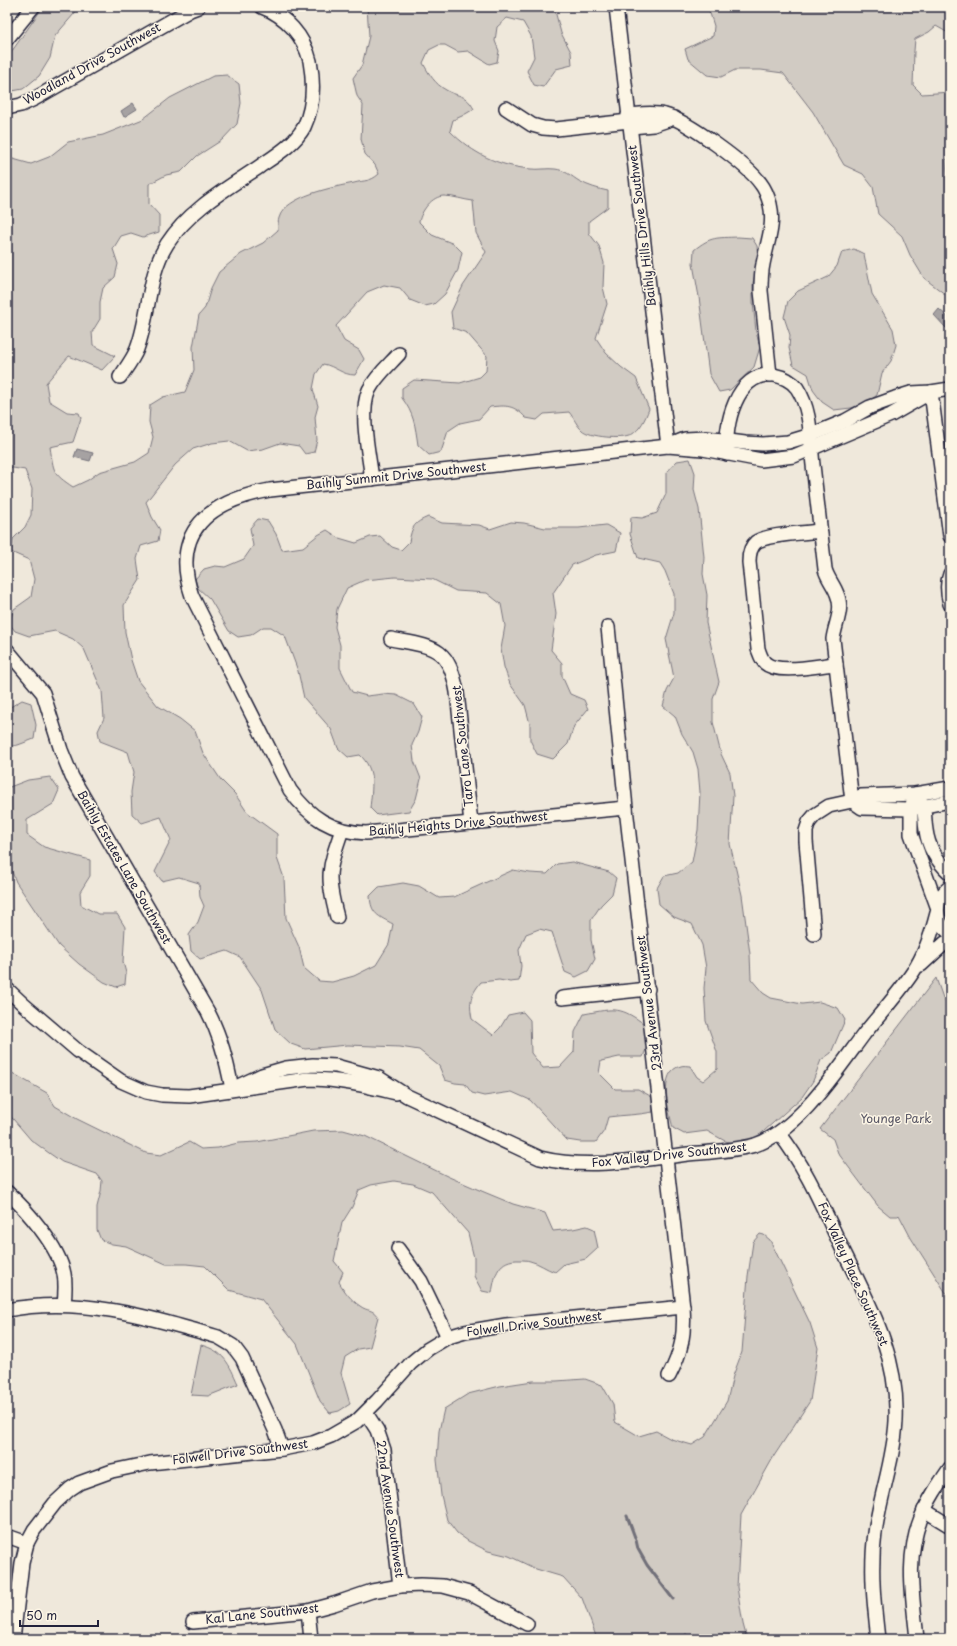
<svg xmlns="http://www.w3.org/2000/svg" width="957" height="1646" viewBox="0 0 957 1646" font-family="'Playpen Sans',sans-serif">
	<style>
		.green { fill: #d1cbc3; stroke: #7a767f }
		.water { fill: #a6a2a2; stroke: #716f79 }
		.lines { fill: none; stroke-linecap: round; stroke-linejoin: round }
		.stream { stroke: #716f79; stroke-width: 3 }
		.minor-casing { stroke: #22223b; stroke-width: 16 }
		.minor { stroke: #fcf5e5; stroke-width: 13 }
		.labels { text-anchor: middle; stroke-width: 3; stroke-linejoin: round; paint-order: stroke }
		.street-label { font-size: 12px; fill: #22223b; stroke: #fcf5e5 }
		.park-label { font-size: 12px; fill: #575564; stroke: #fcf5e5 }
	</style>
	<rect width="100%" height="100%" fill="#efe8db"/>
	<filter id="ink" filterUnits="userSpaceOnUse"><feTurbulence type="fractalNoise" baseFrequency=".025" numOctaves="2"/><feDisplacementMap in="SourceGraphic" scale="8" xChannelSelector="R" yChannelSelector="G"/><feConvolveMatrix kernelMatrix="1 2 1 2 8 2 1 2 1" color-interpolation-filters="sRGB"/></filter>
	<g filter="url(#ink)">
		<g class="green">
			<polygon points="43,7 80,7 55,36 50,58 39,76 23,89 7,92 7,58"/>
			<path d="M367,7H554L561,33L571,52L572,65L556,69L543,87L534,85L527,71L534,57L531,36L523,22L507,18L497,27L495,41L499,51L497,62L489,64L468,51L458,52L445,45H439L429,50L423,63C429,74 435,84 446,90C460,98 465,93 474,109L462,116L453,120L450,131C473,154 498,166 531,169C539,170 547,168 555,169C565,170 571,176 579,181C588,186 598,189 608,191V207L589,221V233L599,246L604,263L603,287L607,304L596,338L606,353L621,367L636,378L649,409C645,419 641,429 631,435C623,440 589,437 582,430C577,426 574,418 569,412L544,414L537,420L526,418C514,405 507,405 490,407L479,419L460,423L448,431L441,452L429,455L418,445C415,425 414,414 402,398V388L414,380L460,383L480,377L486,371L487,356L467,333L453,328L451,312L463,286L486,252L476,233L473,201C464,200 453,196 444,196C432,196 421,211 419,222L432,235L454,244L462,252L458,270L445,294L434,304L425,306L410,300L400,288L384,285L367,292L336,326L344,341L359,350L364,359L355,375C342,375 335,366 323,364L316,374L313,389L318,406L315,417L317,440L314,452L305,454L299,446L280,443L263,449L247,451L229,441L212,443L193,449L175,465L146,502L152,517L160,530L158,541L141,546L137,559L140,580L124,605L125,632L131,660L138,681L158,706L180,719L195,731L203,753L221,780L235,794L247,812L277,834V858L284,878L286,918L299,947L304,968L319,981L332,982L354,976L376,965L389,944L393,924C378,916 371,914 370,896L379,887L403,883L419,886L439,898L454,897L513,870L530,873L547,874L557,864L572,862L609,872L616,878L612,894L601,905L591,920V940L595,959L588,971L576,977L565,972L552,932L539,929L526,934L519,950L521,966L519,981L510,982L499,980L481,982C470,996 469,1002 472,1019L493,1035L500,1028L508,1015L523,1012L530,1020L531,1053L543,1068L560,1067L574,1052L575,1032L584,1014C616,1008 620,1006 647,1026L648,1044L643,1057H619L601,1061L599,1073L615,1089H638L652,1097L653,1112C638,1115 623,1115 608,1117L604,1131L596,1142H580L567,1140L530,1100L512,1092L484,1096L472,1093L465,1084L455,1083L445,1080L439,1066L419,1050L400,1047L348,1045L305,1049L291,1044L275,1029L262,990L240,957L227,951L200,959L191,951L189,935L198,922L204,906L200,897L199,883L179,877L162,881L155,872L171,840L161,817L142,823L132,814L131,792L134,772L128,752L100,741L98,731L104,718L102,691L84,649L73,639L55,631L29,636L15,631L9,623L14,609L31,597L34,579L29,560L11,552L13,539L25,527L31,515L32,489L25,470L7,467V159H13L31,164L49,157L68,142L103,135L143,119L170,98L213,76L227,75L239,84L241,103L237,124L222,140L197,156L181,172L166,175L149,184V204L159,215V232L143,237L131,233L121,236L113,249L118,264L115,277L103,288L100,302V319L92,332L93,345L115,356L102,370L69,356L46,383L49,401L67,412L79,413L81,418L73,442L50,447C54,472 52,473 73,487L88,480L99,472L135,462L149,453L153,437L149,422L150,405L163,397L185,392L194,370L193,347L199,315L205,308L211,288L219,272L241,254L263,243L278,230C278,226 278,221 279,218C285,196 334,187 354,183C365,180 370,182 379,174L375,165L365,154L361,139L363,105L357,96L353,78L362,65L369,36Z"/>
			<path d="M708,7H950V34L936,26L929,32L915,39C913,55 914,70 913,85L922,94L950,92V156L946,160L948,190L950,193V298L924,278L910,255L902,236L878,214L873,187L863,174L844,165L813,112L783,73L761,70H735L721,77L707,75L688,59L685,49L713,36L714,26Z"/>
			<path d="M738,237L752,238L757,246L758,261L753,283V302L756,332L760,347L754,367L730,390L719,392L709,374L699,297L693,264L694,250C711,236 717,238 738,237Z"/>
			<polygon points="854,249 864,254 872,294 893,329 896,345 891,361 882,373 877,395 867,403 851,408 834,410 822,402 813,390 808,374 793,365 789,348 790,335 784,317 788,301 798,291 828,277 837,266 842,252"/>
			<path d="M690,459L695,473L694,490L699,509L704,557L703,574L707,595L706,623L719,682L713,699V722L721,754L730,773L733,796L730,844L742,895L750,954L751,979L763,993L771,998L802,1004L820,1002L838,1008L845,1020L831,1053L821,1060L813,1081L802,1097L754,1140L738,1144L725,1141L707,1131L684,1134L673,1128C669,1112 657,1071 681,1066C683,1065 688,1066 690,1066L697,1077L703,1081L717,1069V1052L706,1021L704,988L706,968L702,945L692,924L674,917L659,904L657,888L664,876L678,873L692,862L698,830L700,792L698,769L693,752L682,734L675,716L663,706L667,691L674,678L666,639L674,613V594L665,571L660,563L638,558L630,534L631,517L642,518L657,513L666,494V473L677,461Z"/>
			<path d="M428,517L442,523L479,525L490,529L511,522L524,523L545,528H579L606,525L620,533L616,551L596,555L572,565L553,593L556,614L551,650L562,663V676L570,694L584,700L588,709L574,726L568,744L553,759L537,754L530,740V724L525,705L510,684L504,667L501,649L505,626L501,604L487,593L456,591L432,579L395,577L365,580L347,588L337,609L335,627L340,645V668L352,692L367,696L383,694L396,695L414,704L422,717L418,732L412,745L414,761L421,779L416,799L409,811L377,815L370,808C372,788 376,770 360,755L348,757L338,748L331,729L304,698L298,671L285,636L271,627H263L251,635L238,637L229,631L210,599L198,588L195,579L204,569L215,566L225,567L244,559L253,546L250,528L258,519L268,521L276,534L282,550L303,547L318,535L327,530L339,538L356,543L370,537L380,536L392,547L401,550L409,542C412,526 414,523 428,517Z"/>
			<polygon points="22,700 31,703 36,725 34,739 18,745 7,747 7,709"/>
			<polygon points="50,777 59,790 53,804 27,820 27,835 44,847 90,860 90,876 80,892 81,905 98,914 117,914 125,927 123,962 126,973 125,984 116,987 104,982 79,964 59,946 16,882 7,859 7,788 28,780"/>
			<polygon points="936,978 943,998 950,1008 950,1293 946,1293 911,1238 899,1215 898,1216 890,1216 878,1206 838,1153 833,1139 820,1129"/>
			<path d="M7,1070L47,1093L55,1106L77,1119L146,1153L161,1155L189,1142L201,1149L218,1148L238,1143L257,1142L313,1131L343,1130L365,1136L449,1177L484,1192L513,1204L545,1213L553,1231L573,1229L587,1226L594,1229L598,1248L586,1259L564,1264L555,1272C546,1269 539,1263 530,1261C527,1260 523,1260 520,1260C498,1259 495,1274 492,1293L482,1291L474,1276V1258L468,1233L432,1192L413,1184L394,1181L371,1185L359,1190L352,1207L342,1223L334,1261L343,1272L339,1282C345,1292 351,1300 360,1306C368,1312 372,1308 378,1317L370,1347L358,1349L345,1357L341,1373L350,1404L339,1411L330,1413L320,1401L297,1344L261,1299L229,1290L205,1266L186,1264H166L126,1246L112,1244L101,1240L97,1230V1207L101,1191L102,1181L97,1174L62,1162L49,1153L31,1140L7,1112Z"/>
			<polygon points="760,1234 764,1235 770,1240 810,1323 818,1348 810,1401 774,1456 741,1515 737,1587 743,1624 747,1639 597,1639 582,1598 563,1577 536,1569 509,1556 488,1551 468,1541 457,1533 447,1520 441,1495 437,1460 439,1431 444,1409 468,1394 500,1386 533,1381 556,1381 585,1379 602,1385 613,1404 615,1422 639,1436 656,1431 671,1439 692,1445 705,1437 727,1401 733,1376 742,1352 748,1276 753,1242"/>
			<path d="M201,1345C224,1351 229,1364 238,1384L208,1396L191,1395Z"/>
		</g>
		<g class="water">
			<polygon points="133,103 137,109 124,117 121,111"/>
			<polygon points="939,309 950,319 950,324 946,328 934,315"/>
			<polygon points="77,449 93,453 90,461 74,457"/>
		</g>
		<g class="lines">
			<g class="stream">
				<polyline points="627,1516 636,1540 638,1549 647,1565 673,1599"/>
				<polyline points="686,1635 686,1639"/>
			</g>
			<g class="minor-casing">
				<g id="minor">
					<polyline points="616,7 668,446"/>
					<polyline points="7,39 33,7"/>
					<polyline points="7,108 21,105 34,99 190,10 198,7"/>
					<polyline points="506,108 532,125 543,128 556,129 629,121"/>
					<path d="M628,115C641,114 653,112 665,115C687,121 748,165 761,184C765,189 768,197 770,204C775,225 767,243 763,264C761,273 761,282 761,291L770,375"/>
					<polyline points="631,127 653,125 674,118"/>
					<path d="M120,377C126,368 133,359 137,349C150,315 147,276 167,244C189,210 226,189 259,167C275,156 295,144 304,127C314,106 314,83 310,61C304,36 286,16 262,7"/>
					<polyline points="931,392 950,536"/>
					<polyline points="670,445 685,439 706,438 745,443 763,444 788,442 811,435 845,421 870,407 895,398 911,393 931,392 950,389"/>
					<path d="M727,454C724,426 736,371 774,375C784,377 791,380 797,388C812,411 810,440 813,465C817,500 821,534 825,569C827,578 834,585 837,594C844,609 835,624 833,639L852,801"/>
					<path d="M372,479C369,455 359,411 369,390C376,376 389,365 399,354"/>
					<path d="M820,531C806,533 767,534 756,542C750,547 749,555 749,562L758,649C760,654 761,659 765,663C778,675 819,665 836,664"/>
					<path d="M950,574C946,584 947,593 950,604"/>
					<path d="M608,627L626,808L683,1307C685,1334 682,1351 669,1376"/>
					<path d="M391,639C432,647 449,645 457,692L471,823"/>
					<path d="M7,650L43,693L61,750L72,777L208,1012C221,1037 227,1062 232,1089"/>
					<polyline points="915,794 911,809 911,834 937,906"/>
					<path d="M920,800C926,809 924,819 926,830C928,847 938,862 950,873"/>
					<polyline points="852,801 862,808 911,809 950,801"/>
					<path d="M626,808L366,833C332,832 309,817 290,790L192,596C170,531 210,501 270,490L668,446L703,449L761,460L794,456L891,415L931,392"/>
					<path d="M950,887C933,900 934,921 950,933"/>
					<path d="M337,917C326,877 328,869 342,830"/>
					<polyline points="814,934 806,841 806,831 809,822 815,815 829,806 852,801 861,796 915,794 950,788"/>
					<polyline points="921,965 945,943 950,941"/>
					<path d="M7,989L24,1005L78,1051L121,1081L146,1092L162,1095L189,1096L308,1079C338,1079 367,1086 396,1093"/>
					<polyline points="562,998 648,989"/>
					<path d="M232,1089L262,1075L286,1068L313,1065L336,1066L379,1078L407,1096L540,1158C589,1170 639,1160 688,1154C710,1152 733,1151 755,1145C798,1131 837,1070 864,1034C881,1013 899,993 913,972C925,954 932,933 937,913"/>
					<path d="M779,1133C806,1167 822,1206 840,1244C868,1302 899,1354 896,1421C894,1460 880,1495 875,1533C870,1569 874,1604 878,1639"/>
					<path d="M7,1192C27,1210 59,1247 64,1274C66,1284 65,1295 64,1305"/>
					<polyline points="398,1249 421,1281 448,1337"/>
					<path d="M7,1310C79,1296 150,1317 218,1337L233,1346L242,1358L275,1430L282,1449"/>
					<polyline points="366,1413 377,1430 384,1450 400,1586"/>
					<polyline points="924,1510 950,1526"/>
					<polyline points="7,1536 27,1543"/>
					<polyline points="308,1611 311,1639"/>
					<polyline points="193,1622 308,1611 334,1604 372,1591 400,1586 421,1585 443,1586 469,1593 527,1624"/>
					<polyline points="13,1639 22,1563 27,1543 34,1530 55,1503 70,1489 79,1483 112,1471 150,1463 282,1449 313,1443 331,1436 357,1421 377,1401 411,1363 428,1349 448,1337 465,1332 506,1325 683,1307"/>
					<path d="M917,1639C913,1598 905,1558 921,1518C928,1500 939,1484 950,1468"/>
				</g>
			</g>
			<use href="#minor" class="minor"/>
		</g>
	</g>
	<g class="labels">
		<g class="street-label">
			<text transform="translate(92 64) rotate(-29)" y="4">Woodland Drive Southwest</text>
			<text transform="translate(642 226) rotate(-97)" y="4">Baihly Hills Drive Southwest</text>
			<text transform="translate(396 476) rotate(-6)" y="4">Baihly Summit Drive Southwest</text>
			<text transform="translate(463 746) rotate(-96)" y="4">Taro Lane Southwest</text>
			<text transform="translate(458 824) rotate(-5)" y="4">Baihly Heights Drive Southwest</text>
			<text transform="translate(124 867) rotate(60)" y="4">Baihly Estates Lane Southwest</text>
			<text transform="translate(649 1003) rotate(-97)" y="4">23rd Avenue Southwest</text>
			<text transform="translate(669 1155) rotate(-6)" y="4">Fox Valley Drive Southwest</text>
			<text transform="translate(853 1274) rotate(66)" y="4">Fox Valley Place Southwest</text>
			<text transform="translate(534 1324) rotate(-7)" y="4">Folwell Drive Southwest</text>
			<text transform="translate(240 1452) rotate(-7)" y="4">Folwell Drive Southwest</text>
			<text transform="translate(390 1509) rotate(82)" y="4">22nd Avenue Southwest</text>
			<text transform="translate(262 1614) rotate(-6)" y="4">Kal Lane Southwest</text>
		</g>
		<g class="park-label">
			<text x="896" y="1123">Younge Park</text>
		</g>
	</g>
	<rect width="957" height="1646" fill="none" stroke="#fcf5e5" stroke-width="24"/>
	<rect x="12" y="12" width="933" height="1622" fill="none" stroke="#22223b" stroke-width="1.5" filter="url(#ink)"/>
	<path d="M20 1620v6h78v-6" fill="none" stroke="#22223b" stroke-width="2"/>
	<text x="26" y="1620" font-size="12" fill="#22223b" stroke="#fcf5e5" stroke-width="3" paint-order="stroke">50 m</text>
</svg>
